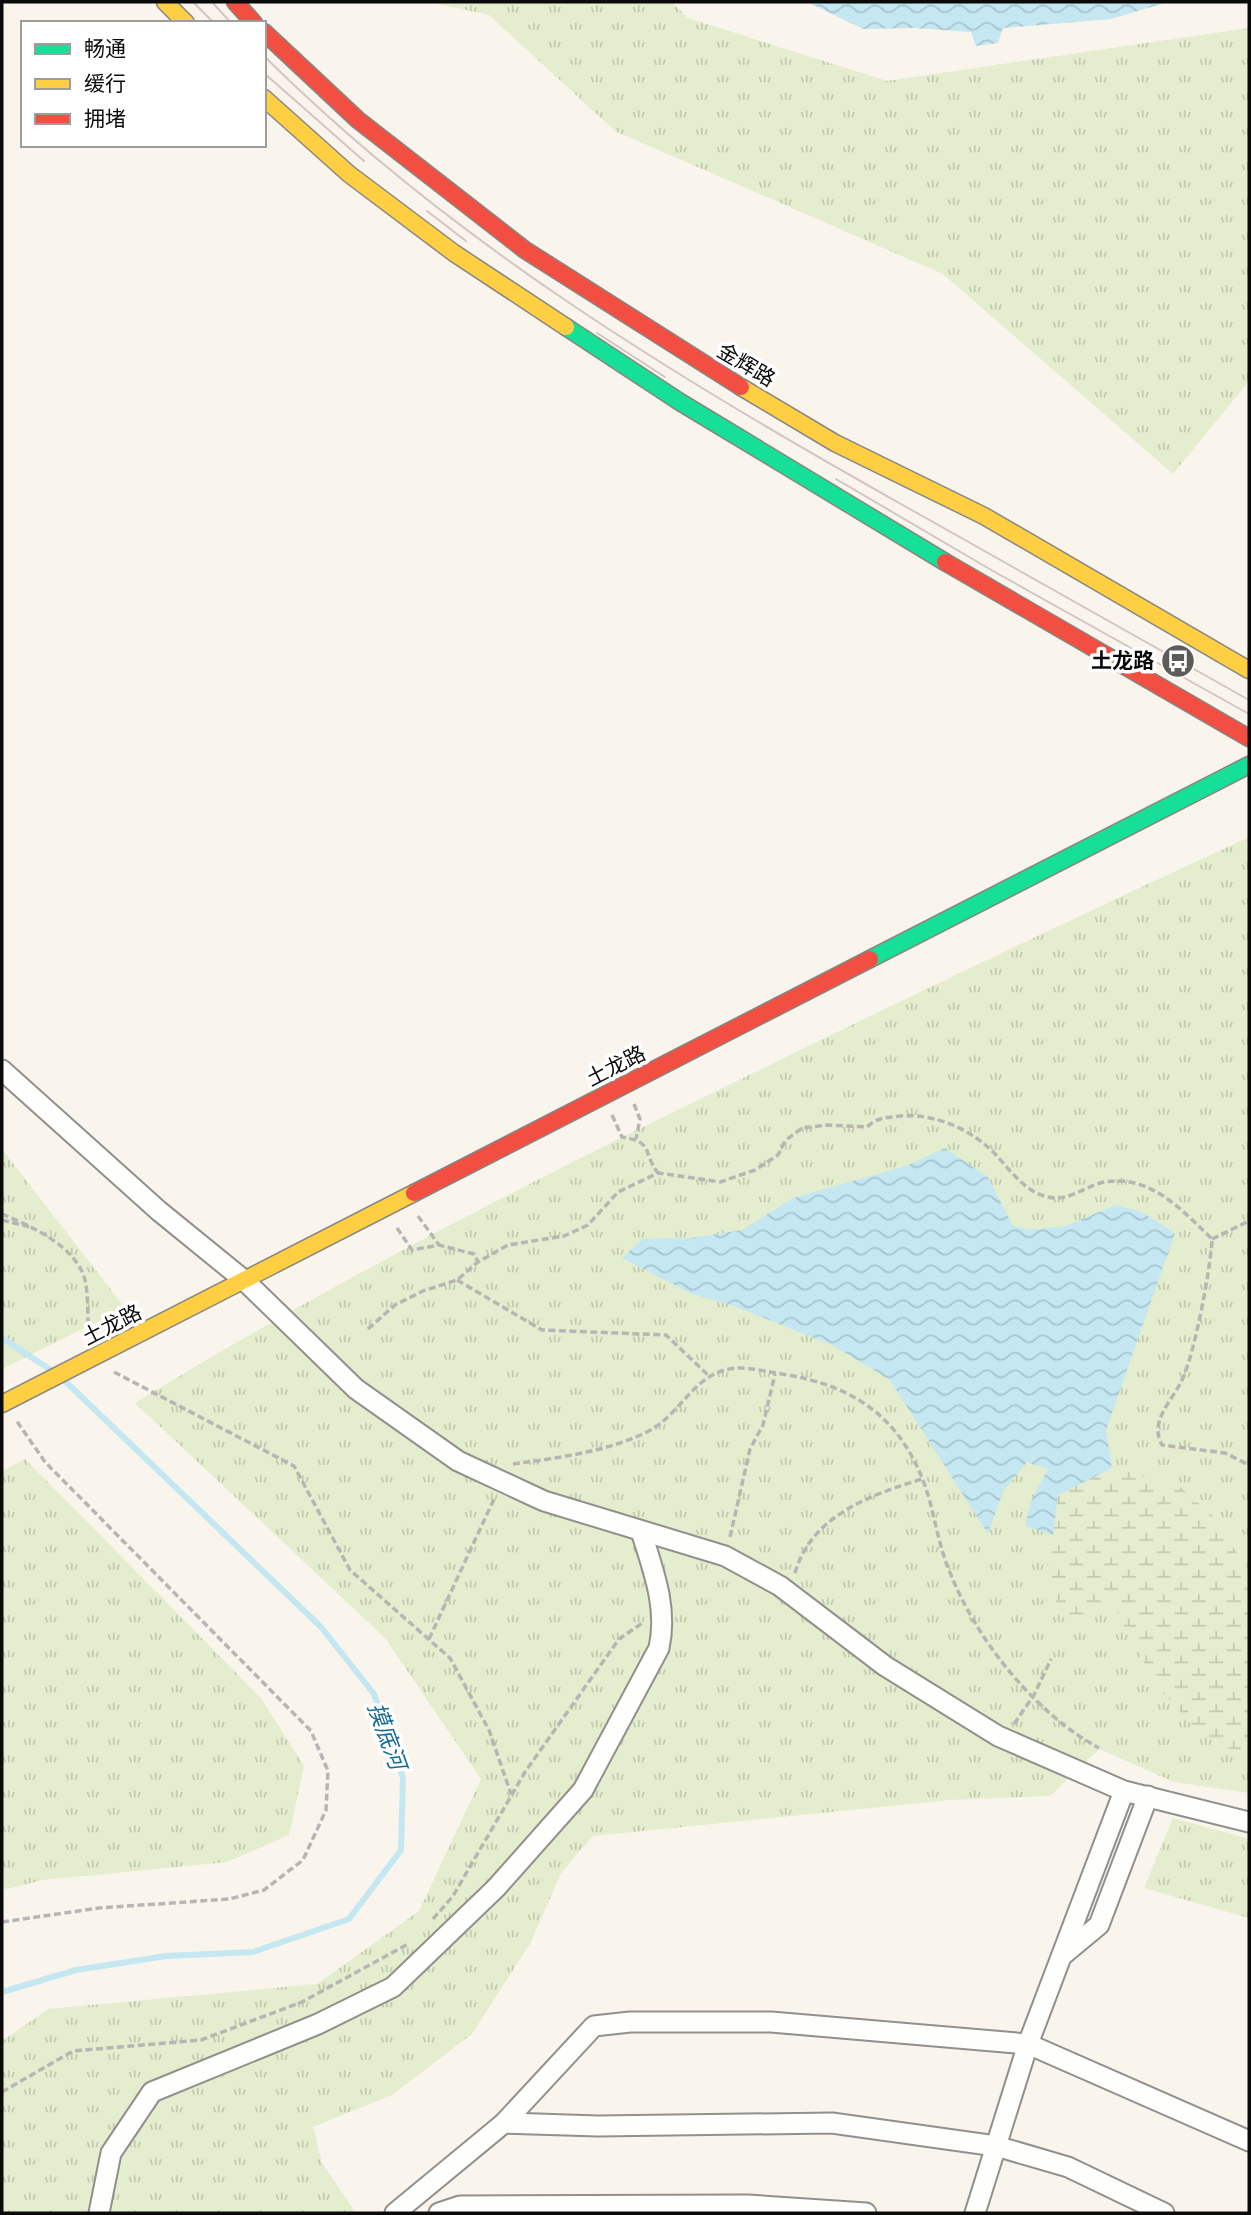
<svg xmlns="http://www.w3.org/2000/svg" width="1251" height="2215" viewBox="0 0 1251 2215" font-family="'Source Serif 4','Noto Sans SC',serif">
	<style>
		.grass { fill: url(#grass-tufts) }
		.wetland { fill: url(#wetland-marsh) }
		.water { fill: url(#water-waves) }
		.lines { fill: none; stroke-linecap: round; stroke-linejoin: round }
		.stream { stroke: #c4e7f2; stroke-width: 6 }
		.street-casing { stroke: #92908c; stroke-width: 23 }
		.fast-casing { stroke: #888682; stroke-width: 19 }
		.slow-casing { stroke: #888682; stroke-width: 19 }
		.jam-casing { stroke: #888682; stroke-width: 19 }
		.path { stroke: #b7b6b5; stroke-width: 3.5; stroke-dasharray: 7 3.5; stroke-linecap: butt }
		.street { stroke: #fefefc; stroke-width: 19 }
		.fast { stroke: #16e098; stroke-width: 16 }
		.slow { stroke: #ffcf43; stroke-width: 16 }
		.jam { stroke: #f24e42; stroke-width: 16 }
		.tram { stroke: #d5c4c5; stroke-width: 2 }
		.labels { text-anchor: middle; stroke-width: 7; stroke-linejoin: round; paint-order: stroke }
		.street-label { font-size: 21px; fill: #0a0a0a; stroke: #fff }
		.poi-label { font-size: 21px; font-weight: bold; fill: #0a0a0a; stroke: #fff; text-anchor: end }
		.water-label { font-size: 23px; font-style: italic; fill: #186c96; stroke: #fff }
	</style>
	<defs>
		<pattern id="grass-tufts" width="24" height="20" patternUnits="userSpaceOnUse" patternTransform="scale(1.75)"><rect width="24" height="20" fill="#e4edcd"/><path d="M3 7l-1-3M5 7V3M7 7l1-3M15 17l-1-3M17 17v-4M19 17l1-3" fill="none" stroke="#c2caaf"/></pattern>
		<pattern id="wetland-marsh" width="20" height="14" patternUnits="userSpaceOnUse" patternTransform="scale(1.75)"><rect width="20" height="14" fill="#e4edcd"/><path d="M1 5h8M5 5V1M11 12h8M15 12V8" fill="none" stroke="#c2caaf"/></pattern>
		<pattern id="water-waves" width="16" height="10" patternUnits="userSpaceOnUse" patternTransform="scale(1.75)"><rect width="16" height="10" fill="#c4e7f2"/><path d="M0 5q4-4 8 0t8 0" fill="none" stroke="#a7c5ce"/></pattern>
	</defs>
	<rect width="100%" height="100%" fill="#f9f5ec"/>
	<g class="grass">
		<polygon points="429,2 672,2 688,18 887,81 1249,28 1249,381 1173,474 943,274 615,131 489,15"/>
		<path d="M1249,837V1793L1174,1782L1099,1749L1050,1796L950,1800L593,1836L561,1873L531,1942L472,2034L392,2095L313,2127L322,2163L356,2213H2V2041L48,2009L317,1984L419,1911L481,1779L385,1638L135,1403C327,1285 529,1182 733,1083C904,999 1076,917 1249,837Z"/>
		<polygon points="2,1149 125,1308 2,1369"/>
		<polygon points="25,1459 261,1698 304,1766 289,1835 227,1862 43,1880 2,1890 2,1471"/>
		<polygon points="1173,1818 1249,1839 1249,1918 1144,1888"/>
	</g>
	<polygon class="wetland" points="1112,1468 1178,1485 1212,1515 1249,1571 1249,1758 1200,1734 1157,1686 1109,1598 1070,1630 1044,1576 1051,1551 1057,1495"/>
	<g class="water">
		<polygon points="807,2 1168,2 1111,19 1003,28 998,43 976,46 971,32 915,28 863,29"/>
		<polygon points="945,1148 988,1177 1013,1226 1029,1230 1066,1226 1115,1205 1142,1212 1175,1233 1106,1430 1112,1468 1058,1495 1053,1535 1025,1526 1031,1501 1048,1469 1027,1462 1003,1491 988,1534 890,1380 832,1345 734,1306 692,1294 622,1258 642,1239 691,1238 742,1230 793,1198 906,1166"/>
	</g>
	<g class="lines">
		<g class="stream">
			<polyline points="2,1338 51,1370"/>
			<polyline points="2,1992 76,1970 166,1956 253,1952 349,1919 401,1850 403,1778 374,1694 321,1627 65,1381"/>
		</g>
		<g class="street-casing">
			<g id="street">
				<polyline points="2,1070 159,1211 245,1281 356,1389 458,1461 544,1501 725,1556 780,1586 885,1666 998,1736 1124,1791 1249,1822"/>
				<polyline points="1064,1954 1099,1925 1148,1796"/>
				<polyline points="504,2123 598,2126 832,2123 996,2146 1068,2167 1164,2213"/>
				<path d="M99,2213L111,2153L152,2092L318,2024L393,1987L496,1888L583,1790L659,1648C668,1607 653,1570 641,1531"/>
				<polyline points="395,2213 504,2123 594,2026 630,2022 771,2022 1028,2044 1249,2141"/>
				<polyline points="439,2213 460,2206 748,2205 866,2213"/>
				<polyline points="975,2213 1028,2044 1124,1791"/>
			</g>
		</g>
		<g class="fast-casing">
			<g id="fast">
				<polyline points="566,327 680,402 945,562"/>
				<polyline points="870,959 1249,765"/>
			</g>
		</g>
		<g class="slow-casing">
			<g id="slow">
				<polyline points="165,2 186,23"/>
				<polyline points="264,98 349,174 454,253 566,327"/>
				<polyline points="741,387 835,443 984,516 1249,670"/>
				<polyline points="2,1404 414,1193"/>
			</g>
		</g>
		<g class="jam-casing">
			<g id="jam">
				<polyline points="235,2 254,23"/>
				<polyline points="264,32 358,120 525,250 741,387"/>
				<polyline points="945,562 1249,738"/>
				<polyline points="414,1193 870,959"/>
			</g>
		</g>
		<g class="path">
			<polyline points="634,1104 640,1119 636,1139"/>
			<path d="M612,1115L622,1137C655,1142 642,1153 658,1173"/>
			<path d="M2,1214C31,1226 76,1246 85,1280C89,1297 87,1318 89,1335"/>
			<polyline points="418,1216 439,1245"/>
			<polyline points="2,1220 30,1227"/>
			<polyline points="397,1228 412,1250 439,1245 474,1254 478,1262"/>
			<polyline points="1212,1239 1249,1221"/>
			<polyline points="457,1280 542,1330 666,1335 708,1375"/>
			<path d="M368,1329L395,1305L423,1291L457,1280L478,1262L508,1245L564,1236L588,1225L618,1192L658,1173L720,1182L755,1170L778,1155L785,1141L802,1128L827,1125L867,1127C877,1117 886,1118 900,1116C934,1113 972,1129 996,1155C1011,1171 1025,1192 1048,1197C1069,1202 1085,1186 1104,1182C1150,1174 1182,1210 1212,1239C1211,1267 1194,1358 1181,1382C1171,1402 1149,1422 1162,1445L1225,1453L1249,1465"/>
			<polyline points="114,1372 294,1466 350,1570 450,1658 489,1730 511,1794"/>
			<path d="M513,1464C557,1458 606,1452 647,1432C682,1415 695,1368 740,1368C753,1368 768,1372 782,1374C859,1386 906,1422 929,1498C936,1524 940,1550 951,1575C978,1642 1036,1714 1099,1748"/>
			<polyline points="730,1537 750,1449 763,1425 775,1374"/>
			<path d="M795,1573C811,1516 870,1495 922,1479"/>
			<polyline points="429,1639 495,1497"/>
			<polyline points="1014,1724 1034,1695 1051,1659"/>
			<polyline points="433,1919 453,1896 525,1772 619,1639 644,1622"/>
			<polyline points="2,1922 99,1908 229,1899 264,1890 303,1860 326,1810 328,1771 311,1731 45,1462 16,1420"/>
			<polyline points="2,2092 73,2051 201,2040 302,2002 408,1944"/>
		</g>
		<use href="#street" class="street"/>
		<use href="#fast" class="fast"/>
		<use href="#slow" class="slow"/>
		<use href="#jam" class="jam"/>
		<g class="tram">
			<polyline points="193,2 214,23"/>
			<polyline points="212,2 231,23"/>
			<path d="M264,56C452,243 679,379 908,508C1022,572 1135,637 1249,700"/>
			<polyline points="264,73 364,161"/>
			<polyline points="427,211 466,241"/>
			<polyline points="597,333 665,377"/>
			<polyline points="836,479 993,571 1249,714"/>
		</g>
	</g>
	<defs>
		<g id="bus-disc" transform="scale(1.75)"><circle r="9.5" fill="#5e5c59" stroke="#fff"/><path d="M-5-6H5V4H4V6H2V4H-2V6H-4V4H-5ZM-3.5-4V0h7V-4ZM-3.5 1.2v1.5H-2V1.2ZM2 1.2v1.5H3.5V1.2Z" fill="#fff"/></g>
	</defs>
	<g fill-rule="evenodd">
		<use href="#bus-disc" x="1178" y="661"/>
	</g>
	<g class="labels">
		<g class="street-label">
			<text transform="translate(746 365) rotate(31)" y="7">金辉路</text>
			<text transform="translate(616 1066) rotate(-27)" y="7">土龙路</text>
			<text transform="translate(112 1325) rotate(-27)" y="7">土龙路</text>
		</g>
		<g class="poi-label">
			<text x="1154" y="668">土龙路</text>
		</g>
		<g class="water-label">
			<text transform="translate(387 1736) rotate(70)" y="8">摸底河</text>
		</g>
	</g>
	<rect width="1251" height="2215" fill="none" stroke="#0a0a0a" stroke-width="7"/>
	<rect x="21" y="21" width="245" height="126" fill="#ffffff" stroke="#9d9d9d" stroke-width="2"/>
	<rect x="35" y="44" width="35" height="10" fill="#16e098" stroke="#9d9d9d" stroke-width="2"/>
	<text x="84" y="56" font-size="21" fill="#0a0a0a">畅通</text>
	<rect x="35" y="79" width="35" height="10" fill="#ffcf43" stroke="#9d9d9d" stroke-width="2"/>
	<text x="84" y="91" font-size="21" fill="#0a0a0a">缓行</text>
	<rect x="35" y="114" width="35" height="10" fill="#f24e42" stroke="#9d9d9d" stroke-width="2"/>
	<text x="84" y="126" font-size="21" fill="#0a0a0a">拥堵</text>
</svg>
